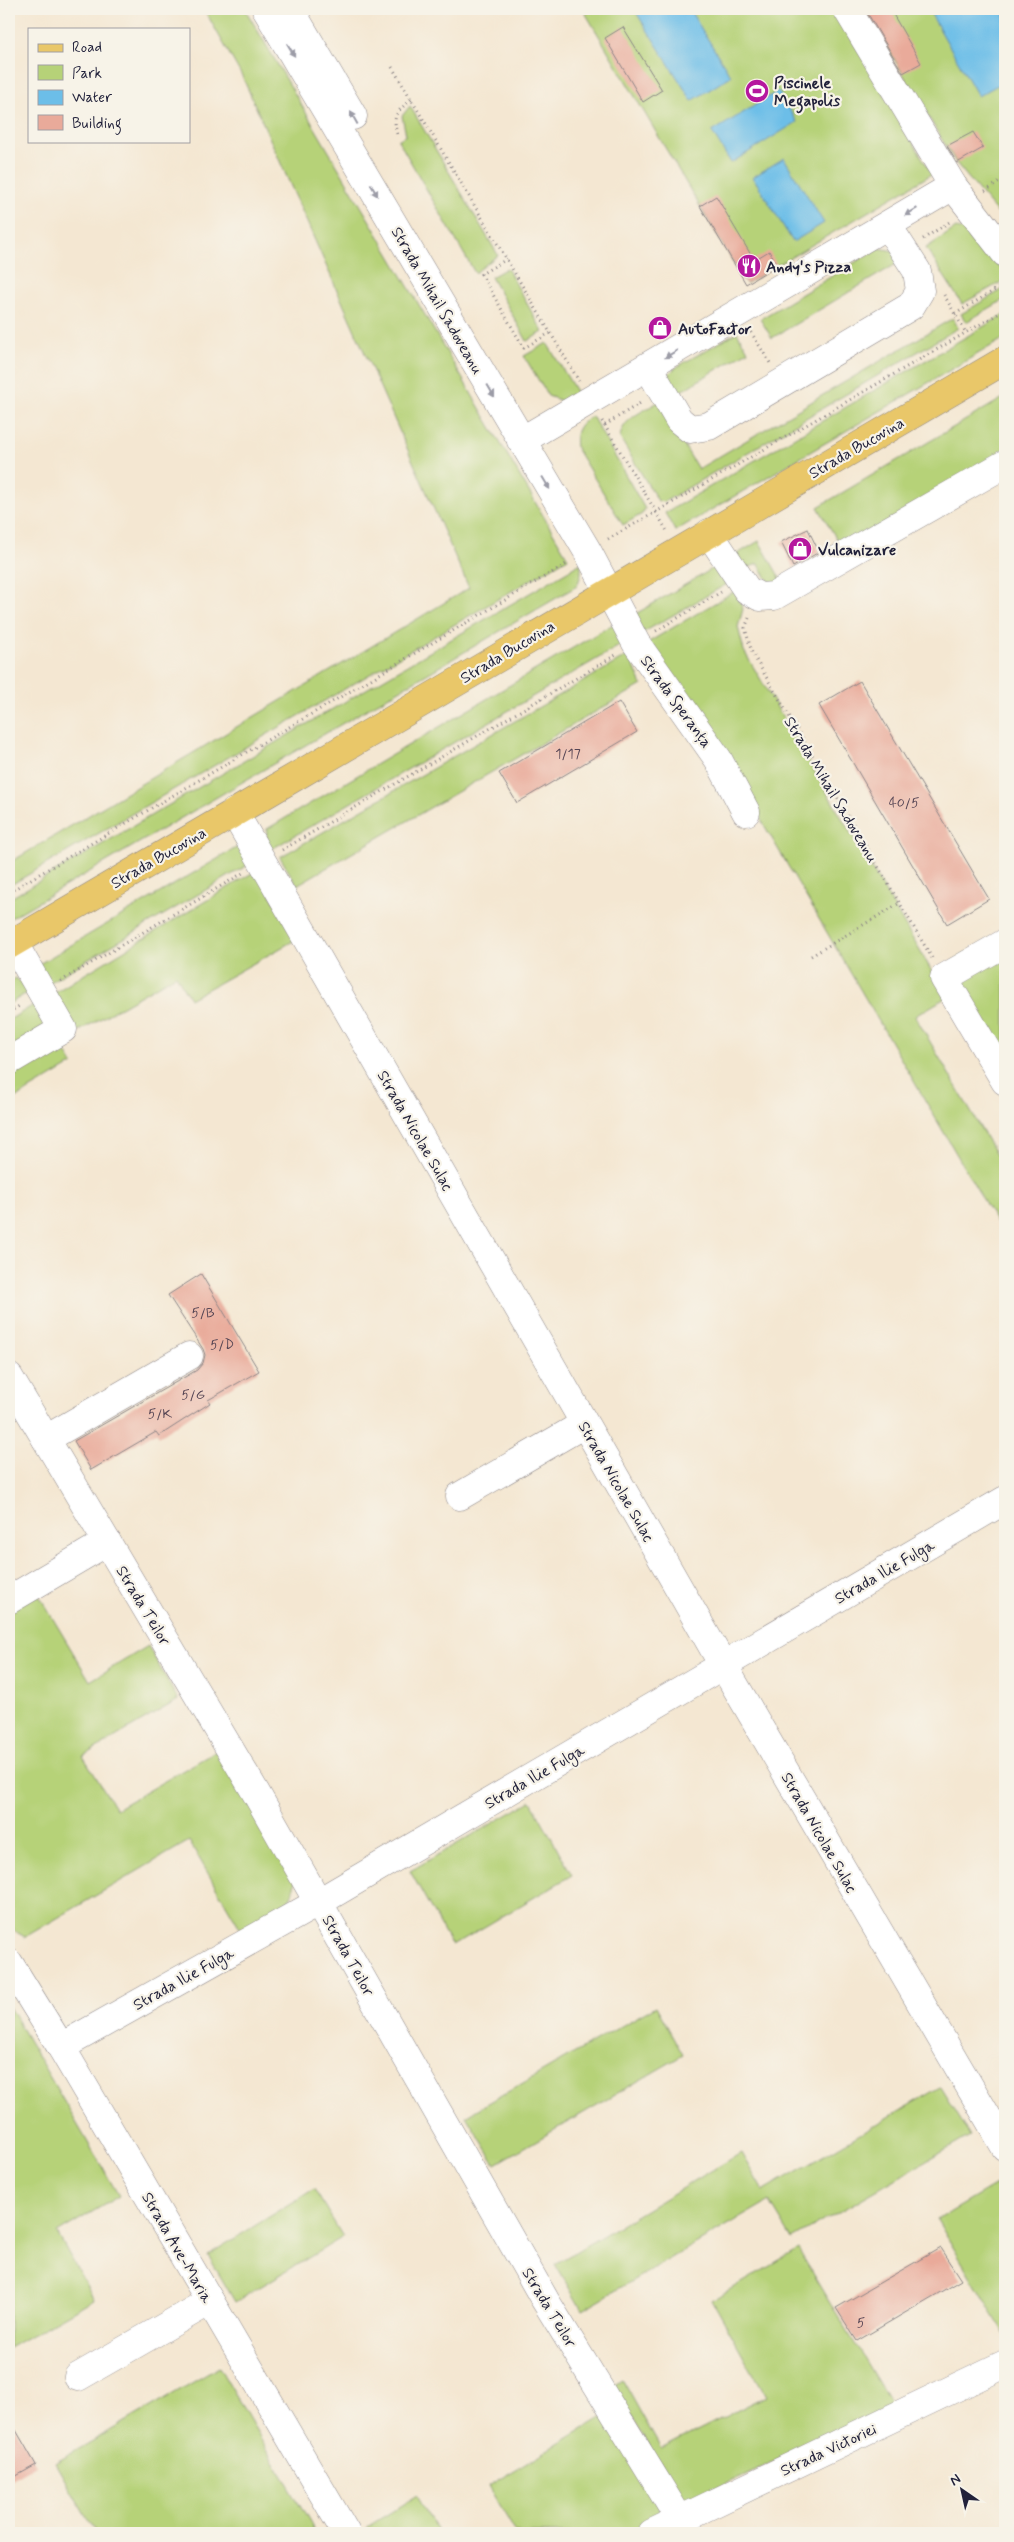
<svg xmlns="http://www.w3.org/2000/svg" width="1014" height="2542" viewBox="0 0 1014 2542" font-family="Mynerve,sans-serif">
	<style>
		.green { fill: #b6d278; stroke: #6c7a5a }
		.water { fill: #6cbee8; stroke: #477092 }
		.building { fill: #e9aa9a }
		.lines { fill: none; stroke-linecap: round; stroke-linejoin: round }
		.minor-casing { stroke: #8b8486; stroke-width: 29 }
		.major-casing { stroke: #8b8486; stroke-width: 29 }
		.path { stroke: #8b8486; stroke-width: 3; stroke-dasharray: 1 4; stroke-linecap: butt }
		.minor { stroke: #fff; stroke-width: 28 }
		.major { stroke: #e9c769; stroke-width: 28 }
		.oneway { fill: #9c9ca7 }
		.labels { text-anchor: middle; stroke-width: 4.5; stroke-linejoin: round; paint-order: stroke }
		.number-label { font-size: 14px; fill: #544453 }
		.poi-label { font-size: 16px; font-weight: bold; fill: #22223b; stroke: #f7f3e8; text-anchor: start }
		.street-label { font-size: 16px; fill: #22223b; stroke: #f7f3e8 }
	</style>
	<rect width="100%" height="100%" fill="#f7f3e8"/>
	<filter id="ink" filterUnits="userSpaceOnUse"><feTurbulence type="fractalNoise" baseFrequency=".02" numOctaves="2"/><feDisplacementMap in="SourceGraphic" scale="10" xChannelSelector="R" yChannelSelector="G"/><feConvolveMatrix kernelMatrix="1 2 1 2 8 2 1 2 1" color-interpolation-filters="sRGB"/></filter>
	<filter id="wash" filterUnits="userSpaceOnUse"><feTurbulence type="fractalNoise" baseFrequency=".0096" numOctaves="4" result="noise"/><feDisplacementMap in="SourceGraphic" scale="20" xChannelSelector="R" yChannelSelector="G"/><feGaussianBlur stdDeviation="1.12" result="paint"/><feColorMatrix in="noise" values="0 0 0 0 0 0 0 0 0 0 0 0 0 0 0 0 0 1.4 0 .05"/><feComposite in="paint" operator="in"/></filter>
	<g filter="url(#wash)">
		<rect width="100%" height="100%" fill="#f4e7d2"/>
		<g class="green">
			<polygon points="204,9 245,9 568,558 9,886 9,863 469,588 243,78"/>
			<polygon points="583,9 834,9 932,174 746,284"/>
			<polygon points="864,9 1005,9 1005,222 956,163"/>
			<polygon points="410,106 498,255 475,273 398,140 406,135 402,116"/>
			<polygon points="956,228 966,231 1005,272 1005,280 962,304 926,248"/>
			<polygon points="879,248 894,251 898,263 772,338 760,319"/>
			<polygon points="507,268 543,332 527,341 491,277"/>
			<polygon points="1005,288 1005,299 966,322 961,314"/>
			<polygon points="1005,314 1005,338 675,531 665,513"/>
			<path d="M953,318L958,328L664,502L658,501L620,438C622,418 643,412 658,402L698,469Z"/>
			<polygon points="737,332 748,351 676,394 666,385 669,374 675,368"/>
			<polygon points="547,343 580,398 565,402 548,396 524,356"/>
			<polygon points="1005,397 1005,456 843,550 818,507"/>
			<path d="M592,416L645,509L642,514L623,525L576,448C574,432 578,424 592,416Z"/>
			<polygon points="759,541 784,585 774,590 758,563 743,571 734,556"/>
			<polygon points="581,563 581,575 577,586 9,919 9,899"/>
			<polygon points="717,566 727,584 637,636 627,619"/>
			<polygon points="735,591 743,609 738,627 744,651 947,997 915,1016 1005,1170 1005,1237 722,753 647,643"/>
			<polygon points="615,623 626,642 270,850 266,842 267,829"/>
			<polygon points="629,655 642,685 297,885 280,857"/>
			<polygon points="236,848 246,850 253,862 45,985 39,964"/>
			<polygon points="257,870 295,940 190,999 176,975 81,1030 71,1031 52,994"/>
			<polygon points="1005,931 1005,1057 950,963"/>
			<polygon points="16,978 30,991 9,1004 9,982"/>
			<polygon points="37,1003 51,1027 9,1052 9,1020"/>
			<polygon points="58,1039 73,1064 9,1102 9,1068"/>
			<path d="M9,1586L40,1597L90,1681L148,1646L178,1700L83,1756L116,1809L220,1749L295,1880C292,1913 268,1918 243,1933L189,1841L25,1937L9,1928Z"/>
			<polygon points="531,1801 572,1875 452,1946 410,1871"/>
			<polygon points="656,2006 683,2055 496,2164 466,2116"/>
			<polygon points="9,2007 119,2196 57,2233 94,2299 9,2348"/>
			<polygon points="940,2087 970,2136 792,2239 769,2201 582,2310 555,2264 741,2153 763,2191"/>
			<polygon points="998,2184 1005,2188 1005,2335 937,2220"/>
			<polygon points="314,2189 343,2237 235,2302 208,2255"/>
			<polygon points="798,2249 893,2407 686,2502 677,2494 613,2385 622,2379 661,2449 766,2396 712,2300"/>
			<polygon points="219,2367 316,2533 96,2533 55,2463"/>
			<polygon points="608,2414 661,2509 656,2517 634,2533 516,2533 488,2486"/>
			<polygon points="417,2496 439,2533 370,2533 367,2527"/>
		</g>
		<g class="water">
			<polygon points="634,9 689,9 731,76 692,101"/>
			<polygon points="928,9 1005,9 1005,81 978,96"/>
			<polygon points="778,91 797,122 731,163 712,132"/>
			<polygon points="784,158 824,223 793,242 753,177"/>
		</g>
		<g id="blocks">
			<g class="building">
				<polygon points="865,9 890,9 921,63 903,73"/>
				<polygon points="623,27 662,90 643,102 605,38"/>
				<polygon points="973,132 983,148 957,163 947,146"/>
				<polygon points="716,196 754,260 769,251 777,265 746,284 700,206"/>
				<polygon points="808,529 819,552 793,567 781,542"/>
				<polygon points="860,681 989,899 947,924 819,705"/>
				<polygon points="619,702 637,732 517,803 499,773"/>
				<polygon points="201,1274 259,1371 208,1400 210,1403 159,1436 156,1432 91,1470 74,1441 197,1370 203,1363 205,1355 203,1349 168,1295"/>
				<polygon points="940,2248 961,2280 857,2341 836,2308"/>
				<polygon points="9,2418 36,2465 9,2480"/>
			</g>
		</g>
	</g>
	<g filter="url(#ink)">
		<use href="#blocks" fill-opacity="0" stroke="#8b8486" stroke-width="1"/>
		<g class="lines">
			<g class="minor-casing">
				<g id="minor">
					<polyline points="266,9 588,552 636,643 718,759 746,812"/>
					<polyline points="290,9 353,116"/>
					<polyline points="847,9 953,186 1005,253"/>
					<polyline points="648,367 679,420 690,429 709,426 911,306 920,291 917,271 888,226"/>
					<polyline points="521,441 953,186"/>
					<polyline points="709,533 747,590 760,597 774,596 1005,464"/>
					<polyline points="234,812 723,1665 1005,2147"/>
					<polyline points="1005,943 944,978 1005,1081"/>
					<polyline points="9,1061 63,1029 13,942"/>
					<polyline points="9,1377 256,1793 545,2300 688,2533"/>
					<polyline points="46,1439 189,1356"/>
					<polyline points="460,1496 584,1424"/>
					<polyline points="9,1600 107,1542"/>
					<polyline points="9,1963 61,2047 346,2533"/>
					<polyline points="61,2047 319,1902 1005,1500"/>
					<polyline points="78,2377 210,2301"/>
					<polyline points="652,2533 1005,2364"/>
				</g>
			</g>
			<g class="major-casing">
				<polyline id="major" points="9,945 1005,360"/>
			</g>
			<g class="path">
				<polyline points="392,67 579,381"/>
				<path d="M397,134C392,114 397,112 412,99"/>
				<polyline points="985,191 1005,179"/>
				<polyline points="923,239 951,221"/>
				<polyline points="507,259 481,274 524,348 550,333"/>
				<polyline points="944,295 966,333"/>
				<polyline points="955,314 1005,284"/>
				<polyline points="751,332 770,363"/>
				<polyline points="602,421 656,512 1005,310"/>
				<polyline points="605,425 642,402"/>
				<polyline points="608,539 656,512 667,531"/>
				<polyline points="749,618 745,628 752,653 932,958"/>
				<polyline points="656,631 721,592"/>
				<polyline points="282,850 616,655"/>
				<polyline points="9,892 568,563"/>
				<polyline points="811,956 900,903"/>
				<polyline points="61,981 243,873"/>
				<polyline points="9,1012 21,1005"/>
			</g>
			<use href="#minor" class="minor"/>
			<use href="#major" class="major"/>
		</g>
		<defs><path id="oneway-solid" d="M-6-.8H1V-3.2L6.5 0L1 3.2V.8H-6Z" transform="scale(1.25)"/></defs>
		<g class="oneway">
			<use href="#oneway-solid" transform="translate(291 50) rotate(59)"/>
			<use href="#oneway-solid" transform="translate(354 118) rotate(-119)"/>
			<use href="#oneway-solid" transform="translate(374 190) rotate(60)"/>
			<use href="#oneway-solid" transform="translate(911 212) rotate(149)"/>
			<use href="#oneway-solid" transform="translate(671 354) rotate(149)"/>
			<use href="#oneway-solid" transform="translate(491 391) rotate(60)"/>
			<use href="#oneway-solid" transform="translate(546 483) rotate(59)"/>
		</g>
	</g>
	<defs>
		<g id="stadium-disc" transform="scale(1.25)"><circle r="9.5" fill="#b5179e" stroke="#f7f3e8"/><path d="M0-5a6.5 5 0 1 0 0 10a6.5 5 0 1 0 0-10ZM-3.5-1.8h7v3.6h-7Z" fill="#fff"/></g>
		<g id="restaurant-disc" transform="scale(1.25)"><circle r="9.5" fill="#b5179e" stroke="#f7f3e8"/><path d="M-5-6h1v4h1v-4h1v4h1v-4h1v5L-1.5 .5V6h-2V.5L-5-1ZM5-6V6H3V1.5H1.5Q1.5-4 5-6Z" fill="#fff"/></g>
		<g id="shop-disc" transform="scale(1.25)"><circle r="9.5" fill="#b5179e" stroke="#f7f3e8"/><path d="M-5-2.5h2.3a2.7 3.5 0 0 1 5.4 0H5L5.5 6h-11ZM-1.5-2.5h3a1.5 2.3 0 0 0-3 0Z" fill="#fff"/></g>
	</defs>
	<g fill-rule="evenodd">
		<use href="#stadium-disc" x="757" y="91"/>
		<use href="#restaurant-disc" x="749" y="266"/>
		<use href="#shop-disc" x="660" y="328"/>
		<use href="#shop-disc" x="800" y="549"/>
	</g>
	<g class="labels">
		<g class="number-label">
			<text x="568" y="758">1/17</text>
			<text x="904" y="807">40/5</text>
			<text x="203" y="1317">5/B</text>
			<text x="222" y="1349">5/D</text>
			<text x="193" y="1399">5/G</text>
			<text x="160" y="1418">5/K</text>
			<text x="861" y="2327">5</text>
		</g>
		<g class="poi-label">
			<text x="774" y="88">Piscinele<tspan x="774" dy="18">Megapolis</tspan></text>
			<text x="766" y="272">Andy's Pizza</text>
			<text x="678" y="334">AutoFactor</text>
			<text x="818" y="555">Vulcanizare</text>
		</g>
		<g class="street-label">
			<text transform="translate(438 300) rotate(60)" y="6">Strada Mihail Sadoveanu</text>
			<text transform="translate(856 447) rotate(-30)" y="6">Strada Bucovina</text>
			<text transform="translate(507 651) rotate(-31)" y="6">Strada Bucovina</text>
			<text transform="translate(677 701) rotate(54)" y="6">Strada Speranța</text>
			<text transform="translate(832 789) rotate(59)" y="6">Strada Mihail Sadoveanu</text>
			<text transform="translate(158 857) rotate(-30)" y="6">Strada Bucovina</text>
			<text transform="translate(416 1130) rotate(60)" y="6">Strada Nicolae Sulac</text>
			<text transform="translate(617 1481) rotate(60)" y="6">Strada Nicolae Sulac</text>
			<text transform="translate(884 1571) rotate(-30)" y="6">Strada Ilie Fulga</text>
			<text transform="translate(144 1605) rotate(59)" y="6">Strada Teilor</text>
			<text transform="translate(534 1776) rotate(-30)" y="6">Strada Ilie Fulga</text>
			<text transform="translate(820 1832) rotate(60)" y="6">Strada Nicolae Sulac</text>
			<text transform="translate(349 1955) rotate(61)" y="6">Strada Teilor</text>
			<text transform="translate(183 1978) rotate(-29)" y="6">Strada Ilie Fulga</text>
			<text transform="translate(178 2247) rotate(60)" y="6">Strada Ave-Maria</text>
			<text transform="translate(550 2307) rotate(59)" y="6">Strada Teilor</text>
			<text transform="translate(828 2449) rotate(-25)" y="6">Strada Victoriei</text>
		</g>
	</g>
	<rect width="1014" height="2542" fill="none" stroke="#f7f3e8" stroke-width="30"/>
	<rect x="28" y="28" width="162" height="115" fill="#f7f3e8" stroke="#a29fa3"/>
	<rect x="38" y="44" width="25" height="8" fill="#e9c769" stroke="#a29fa3"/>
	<text x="72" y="52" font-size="15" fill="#22223b">Road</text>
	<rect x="38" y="65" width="25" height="15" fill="#b6d278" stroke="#a29fa3"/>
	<text x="72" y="78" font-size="15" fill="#22223b">Park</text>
	<rect x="38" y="90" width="25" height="15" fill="#6cbee8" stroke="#a29fa3"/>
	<text x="72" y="102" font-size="15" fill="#22223b">Water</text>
	<rect x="38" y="115" width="25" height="15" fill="#e9aa9a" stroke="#a29fa3"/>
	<text x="72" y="128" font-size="15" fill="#22223b">Building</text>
	<g transform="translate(962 2490) rotate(326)" stroke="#f7f3e8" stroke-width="4" paint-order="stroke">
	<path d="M0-4L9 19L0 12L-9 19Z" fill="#22223b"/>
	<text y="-8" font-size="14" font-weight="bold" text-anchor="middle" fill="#22223b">N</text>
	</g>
</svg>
